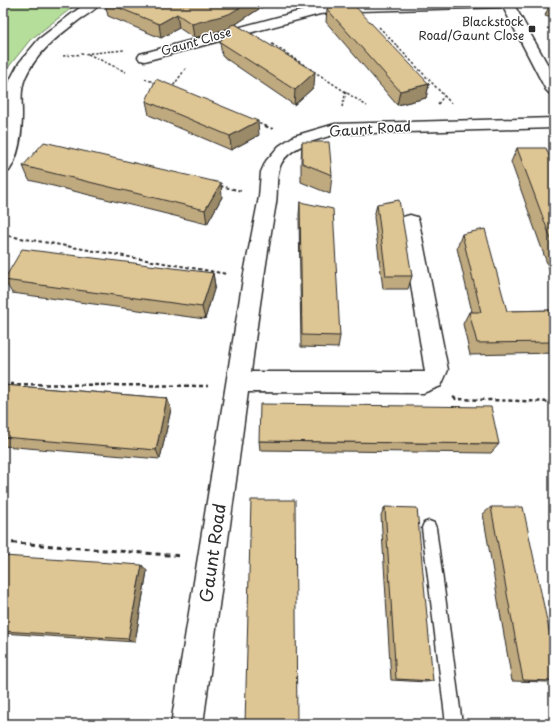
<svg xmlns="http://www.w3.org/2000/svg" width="557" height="727" viewBox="0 0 557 727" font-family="'Playpen Sans',sans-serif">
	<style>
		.green { fill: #b5de9a; stroke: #708462 }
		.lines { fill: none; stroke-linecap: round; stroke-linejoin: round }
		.service-casing { stroke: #2b2b2b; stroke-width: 3 }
		.minor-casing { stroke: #2b2b2b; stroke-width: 3 }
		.tertiary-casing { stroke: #2b2b2b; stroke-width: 3 }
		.path-far3 { stroke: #2b2b2b; stroke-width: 1.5; stroke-dasharray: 2.5 2; stroke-linecap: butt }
		.path-far2 { stroke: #2b2b2b; stroke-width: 2; stroke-dasharray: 3.5 2.5; stroke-linecap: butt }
		.path-far1 { stroke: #2b2b2b; stroke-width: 2.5; stroke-dasharray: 4 3; stroke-linecap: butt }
		.path { stroke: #2b2b2b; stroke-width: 3; stroke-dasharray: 5 4; stroke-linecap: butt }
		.service { fill: #fff; fill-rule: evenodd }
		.minor { fill: #fff; fill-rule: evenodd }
		.tertiary { fill: #fff; fill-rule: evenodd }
		.wall { fill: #bfa97f; stroke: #2b2b2b }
		.shaded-wall { fill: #9b8a68; stroke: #2b2b2b }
		.building { fill: #dec594; stroke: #2b2b2b }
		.poi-dot { fill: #2b2b2b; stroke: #fff; stroke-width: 1.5 }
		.labels { text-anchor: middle; stroke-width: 3; stroke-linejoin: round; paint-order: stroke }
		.far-poi-label { font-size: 12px; fill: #2b2b2b; stroke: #fff; text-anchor: end }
		.far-street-label { font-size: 12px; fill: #2b2b2b; stroke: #fff }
		.street-label { font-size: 14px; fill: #2b2b2b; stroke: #fff }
		.near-street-label { font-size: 17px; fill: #2b2b2b; stroke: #fff }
	</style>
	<rect width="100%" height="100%" fill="#fff"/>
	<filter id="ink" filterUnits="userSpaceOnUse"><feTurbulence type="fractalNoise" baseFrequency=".025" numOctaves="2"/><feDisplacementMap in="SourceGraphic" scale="8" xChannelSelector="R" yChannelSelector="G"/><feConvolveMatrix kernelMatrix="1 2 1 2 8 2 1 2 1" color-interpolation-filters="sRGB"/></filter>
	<g filter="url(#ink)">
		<polygon class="green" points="3,3 78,3 30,40 3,74"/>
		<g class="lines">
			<g class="service-casing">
				<polygon id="service" points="429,521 434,523 436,528 462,724 446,724 422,528 424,523"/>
			</g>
			<g class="minor-casing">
				<g id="minor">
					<path d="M86,3H100C96,10 86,15 79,20C58,36 36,53 25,78C20,91 22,101 22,114C22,132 19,156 9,171L3,173V139L6,114L5,97L10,80L19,63L39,39Z"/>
					<polygon points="363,3 513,3 507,7 359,11 320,14 145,61 140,60 138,57 140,54 319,6"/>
					<path d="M554,118V128L336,134C318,140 291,145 281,164C275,175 278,191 276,203C266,259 258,316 251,372H425L401,222L403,217L410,215L417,217L419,222L448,370L441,386L423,393L248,392L203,724H171L243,279L259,197L261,172L266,161L279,146L294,136L335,124Z"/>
				</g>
			</g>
			<g class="tertiary-casing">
				<polygon id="tertiary" points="501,3 513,3 554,76 554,95 549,93 546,90"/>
			</g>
			<g class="path-far3">
				<polyline points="379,27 451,103"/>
				<polyline points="547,28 554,30"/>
				<polyline points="272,44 367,106"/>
				<polyline points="88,54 126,72"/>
				<polyline points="63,56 124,50"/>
				<polyline points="145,79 156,83"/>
				<polyline points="171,89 186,68"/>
				<polyline points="438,104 444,96"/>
				<polyline points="342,107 346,92"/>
				<polyline points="255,122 268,127"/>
			</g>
			<g class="path-far2">
				<polyline points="265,126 273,129"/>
				<polyline points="220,186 242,191"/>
				<polyline points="3,235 227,274"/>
			</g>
			<g class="path-far1">
				<polyline points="3,384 208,386"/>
				<polyline points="453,397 456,399 554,402"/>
			</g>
			<polyline class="path" points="3,542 182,556"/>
			<use href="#service" class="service"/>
			<use href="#minor" class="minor"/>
			<use href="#tertiary" class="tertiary"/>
		</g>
		<g class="wall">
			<polygon points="105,3 268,3 236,24 314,87 294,105 222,56 220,42 229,29 194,38 179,28 161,38 108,16"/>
			<polygon points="550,3 554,3 554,19 545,16"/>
			<polygon points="327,9 429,84 426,98 397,105 326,22"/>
			<polygon points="146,101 259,135 231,150 149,115"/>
			<polygon points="302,142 332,175 330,194 301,182 301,161"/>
			<polygon points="517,148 554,168 554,283 511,162"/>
			<polygon points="23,166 222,197 207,224 29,180"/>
			<polygon points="300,202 340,336 338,348 301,347 299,215"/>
			<polygon points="377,204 412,276 408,289 383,289 374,217"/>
			<polygon points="462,234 507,311 554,310 554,353 470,355 463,324 469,312 472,312 457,248"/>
			<polygon points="213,273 215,286 205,319 12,293 4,280"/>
			<polygon points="3,385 167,398 171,409 160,459 3,446"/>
			<polygon points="259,441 499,444 491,453 260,450"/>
			<polygon points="385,507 433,681 426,682 391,680 381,515"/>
			<polygon points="491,507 554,654 554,681 547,682 512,681 483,514"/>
			<polygon points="3,556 147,571 135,642 3,633"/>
		</g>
		<g class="shaded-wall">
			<polygon points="247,3 268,3 230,28 194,38 192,24"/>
			<polygon points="177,14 179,28 161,38 159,24"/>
			<polygon points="315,72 314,87 294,105 295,90"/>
			<polygon points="429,84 426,98 397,105 400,91"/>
			<polygon points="258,121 259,135 231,150 230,136"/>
			<polygon points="221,183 222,197 207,224 205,210"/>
			<polygon points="213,273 215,286 205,319 202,307"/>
			<polygon points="167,398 171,409 160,459 156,450"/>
			<polygon points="142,565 147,571 135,642 128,639"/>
		</g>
		<g class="building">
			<polygon points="107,3 247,3 229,14 192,24 177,14 159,24"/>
			<polygon points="333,3 352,3 429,84 400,91 327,9"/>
			<polygon points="235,24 315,72 295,90 220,42 231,25"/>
			<polygon points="156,79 258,121 230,136 146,101"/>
			<polygon points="44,142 221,183 205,210 23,166"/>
			<polygon points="302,142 329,142 332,175 302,163"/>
			<polygon points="517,148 546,148 554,168 554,247"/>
			<polygon points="399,200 412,276 386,276 377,204"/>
			<polygon points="300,202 333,209 340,336 302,335"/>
			<polygon points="485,229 507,311 554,310 554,342 477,343 469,312 481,312 462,234"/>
			<polygon points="22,249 213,273 202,307 4,280"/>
			<polygon points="3,385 167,398 156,450 3,437"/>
			<polygon points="260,404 491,407 499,444 259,441"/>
			<polygon points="251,500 295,500 297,724 245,724"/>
			<polygon points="385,507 417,508 433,681 396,679"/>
			<polygon points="491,507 523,507 554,654 554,681 523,680"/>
			<polygon points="3,556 142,565 128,639 3,631"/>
		</g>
	</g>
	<rect class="poi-dot" x="528" y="25" width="8" height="8" rx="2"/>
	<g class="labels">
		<g class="far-poi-label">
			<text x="524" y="26">Blackstock<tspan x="524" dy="14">Road/Gaunt Close</tspan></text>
		</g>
		<g class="far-street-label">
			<text transform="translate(196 42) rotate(-16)" y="4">Gaunt Close</text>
		</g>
		<g class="street-label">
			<text transform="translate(370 129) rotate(-4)" y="5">Gaunt Road</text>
		</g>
		<g class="near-street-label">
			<text transform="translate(213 553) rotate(-82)" y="6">Gaunt Road</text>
		</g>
	</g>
	<rect width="557" height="727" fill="none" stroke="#fff" stroke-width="16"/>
	<rect x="8" y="8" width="541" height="711" fill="none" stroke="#2b2b2b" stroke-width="1.5" filter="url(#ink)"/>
</svg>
